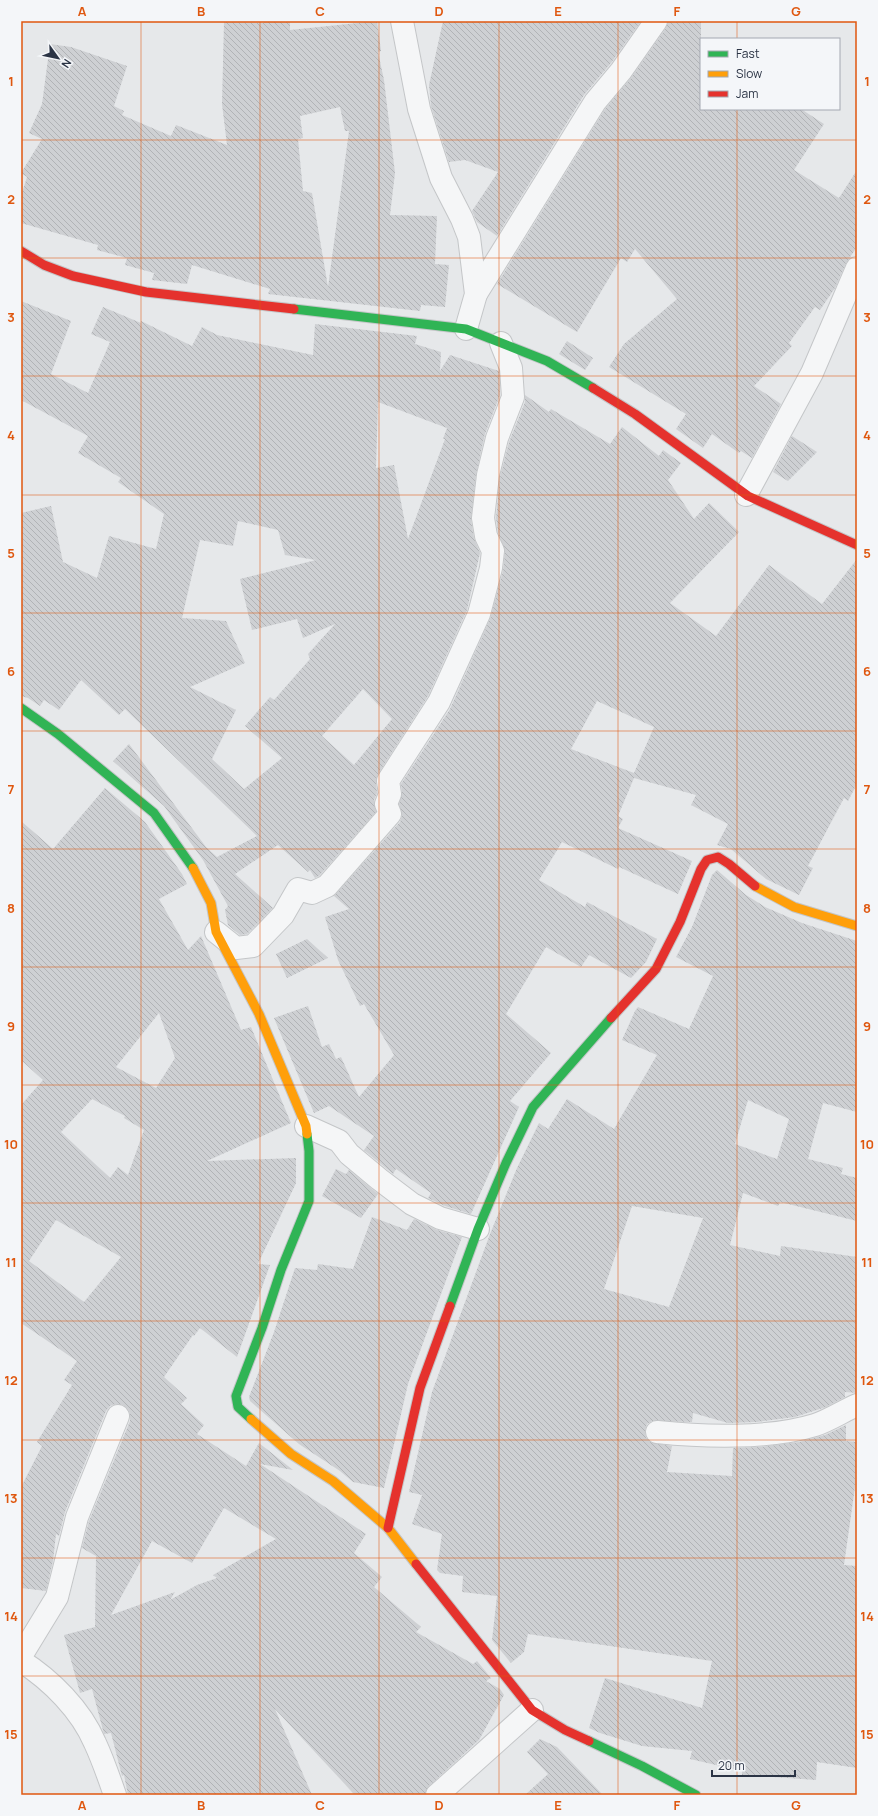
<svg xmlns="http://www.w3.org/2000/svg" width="878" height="1816" viewBox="0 0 878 1816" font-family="Manrope,sans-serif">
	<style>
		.building { fill: url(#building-back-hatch); fill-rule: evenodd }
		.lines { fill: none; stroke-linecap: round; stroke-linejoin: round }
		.street-casing { stroke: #c4c6c8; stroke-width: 24 }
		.fast-casing { stroke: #c4c6c8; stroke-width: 11 }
		.slow-casing { stroke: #c4c6c8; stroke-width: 11 }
		.jam-casing { stroke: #c4c6c8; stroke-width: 11 }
		.street { stroke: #f5f6f7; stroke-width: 22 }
		.fast { stroke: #30b455; stroke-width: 9 }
		.slow { stroke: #ff9f0a; stroke-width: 9 }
		.jam { stroke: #e5322d; stroke-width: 9 }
		.grid { fill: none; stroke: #df570f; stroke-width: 1; stroke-opacity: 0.55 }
		.neatline { fill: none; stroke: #df570f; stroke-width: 1.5 }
		.grid-label { font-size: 13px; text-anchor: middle; font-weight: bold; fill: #df570f }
	</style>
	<defs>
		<pattern id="building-back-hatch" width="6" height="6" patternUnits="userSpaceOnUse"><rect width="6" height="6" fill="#ced0d3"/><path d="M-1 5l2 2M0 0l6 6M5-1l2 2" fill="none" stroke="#b1b3b6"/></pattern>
	</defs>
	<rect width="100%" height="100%" fill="#e6e8ea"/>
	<g class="building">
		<path d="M264,21H290V30L377,21L381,51L378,52L384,80L395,173L390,215L437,216L435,264L449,265L445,307L421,305L420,311L268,294L270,289L192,265L187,284L152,280L154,273L125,265L127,258L97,250L98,245L21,223V196L27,177L21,173L42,139L29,133L42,104L50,44L71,47L127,66L114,106L124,111L122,115L171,136L176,125L227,145L222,104L224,22L264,23ZM340,107L345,131H349L328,287L312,193L303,191L298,139L303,138L300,116Z"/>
		<polygon points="443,21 641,21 611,63 584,95 497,236 477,222 472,211 498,172 465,160 449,162 431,106 429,85"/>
		<polygon points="668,21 701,21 701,109 801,109 824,124 794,170 839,198 857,170 857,247 846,263 835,288 820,310 815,307 789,343 792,346 754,386 781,404 752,458 741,451 739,453 712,434 703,448 676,429 686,414 609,367 624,344 677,299 635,249 627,262 621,258 577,332 497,284 605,109 631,78 666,28"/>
		<path d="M21,301L71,321L51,374L88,393L110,342L91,334L103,307L141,323V321L192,346L202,327L217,335L313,355L315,324L417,336L415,344L441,352L440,371L450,355L499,371L500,395L485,434L476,474L471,520L474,538L480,553L467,610L428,696L378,774L376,782L377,793L374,800L376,812L319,876L315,878L310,870L308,872L278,845L235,874L273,908L247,934L240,935L228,925L225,910L228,906L203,860L164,806L113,761L129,744L206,847L217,857L257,836L125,709L119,715L81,680L59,710L44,700L40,706L28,698L21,696V513L51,506L63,562L97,578L109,536L156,549L164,514L118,482L121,478L78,453L88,436L21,400ZM378,402L447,428L443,439H445L408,539L394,465L376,468ZM238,521L278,530L285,555L316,560L240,579L252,630L297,619L303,638L335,624L308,654L310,659L274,700L270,697L245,726L282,758L244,789L212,759L236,710L190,687L245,663L226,621L182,618L200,540L233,546ZM363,689L392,719L354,765L322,736Z"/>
		<polygon points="567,341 593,358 585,370 559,354"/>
		<path d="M525,395L549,412L551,409L610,444L622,427L659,456L663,450L681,463L668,480L694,519L709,503L739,532L670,603L716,636L769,565L822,604L857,559V784L848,801L844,798L808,866L813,868L799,895L766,879L731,849L717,845L728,824L691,805L696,795L634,778L618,816L623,819L618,828L692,861L678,894L619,867L618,869L562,842L539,880L585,907L587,902L657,939L646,962L631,978L589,955L581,967L546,947L506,1014L551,1053L510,1101L519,1107L471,1214L445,1206L428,1198L431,1193L396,1169L393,1174L387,1169L364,1150L374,1136L329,1106L314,1113L274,1018L308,1006L322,1047L329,1044L336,1059L341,1057L359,1097L394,1055L364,1004L360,1006L338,960L325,917L349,909L334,896L400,822L402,816L399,804L402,792L401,784L450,709L490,619L503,571L505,552L498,532L496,518L500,477L509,442L525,402ZM597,701L654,727L634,773L571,749Z"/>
		<polygon points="792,436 817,452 788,481 773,472"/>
		<path d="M105,788L145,822L182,874L187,884L159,899L188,950L201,936L241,1030L251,1027L291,1123L207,1161L296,1158V1183L258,1264L270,1265L237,1357L200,1328L194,1336L193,1335L164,1377L187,1398L181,1404L204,1425L197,1434L246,1466L259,1443L293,1470L260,1464L366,1534L354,1553L382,1577L374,1587L421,1627L416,1632L473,1664L477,1661L491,1678L486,1681L500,1689L504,1695L479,1740L429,1786L425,1795H355L275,1709L312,1795H128L124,1775L122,1776L111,1733L104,1734L92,1689L80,1693L64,1635L95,1627L96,1556L82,1548L89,1521L130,1421V1414L128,1409L123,1405L116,1404L110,1406L106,1411L65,1512L59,1536L56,1534L53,1561L46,1591L21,1588V1487L42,1446L37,1442L72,1385L64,1380L77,1361L21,1323V1105L43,1080L21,1060V821L53,849ZM159,1013L175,1058L156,1088L116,1067ZM92,1099L125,1116L124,1118L144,1130L128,1175L118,1167L110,1178L61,1132ZM56,1220L121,1257L84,1302L29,1261ZM224,1508L276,1539L213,1575L217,1578L197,1585L170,1600L175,1592L111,1615L152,1541L192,1563Z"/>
		<path d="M717,870L746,895L765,907L802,923L857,941V1112L823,1103L808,1159L843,1168L841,1174L857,1178V1221L780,1202L778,1206L743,1193L730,1245L780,1256L781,1246L857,1257V1393L845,1392V1397L826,1407L795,1417L757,1422L728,1423L693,1413L692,1422L652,1421L647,1424L645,1431L646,1438L650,1442L672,1446L667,1472L732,1476L733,1448L759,1447L799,1442L825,1435L846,1425V1441L857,1442L855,1487L844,1565L857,1566V1768L817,1762L816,1780L742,1775V1771L690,1759L692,1751L642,1746L600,1733L589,1728L605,1678L702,1708L712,1661L528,1634L524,1652L511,1663L492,1640L497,1596L462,1592L463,1576L440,1573L437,1570L442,1534L412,1524L422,1495L409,1492L432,1392L490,1234L517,1168L539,1123L548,1129L567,1099L614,1129L657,1055L622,1040L635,1011L638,1007L689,1029L713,976L676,957L692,927L712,875ZM748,1100L789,1119L777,1159L735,1144ZM632,1206L703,1218L669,1307L604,1289Z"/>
		<polygon points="307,939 328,958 287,978 276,954"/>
		<polygon points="336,1169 346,1174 349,1170 378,1194 361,1218 322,1196"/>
		<polygon points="372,1217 407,1230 414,1219 437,1230 462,1237 408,1384 384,1488 353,1482 340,1471 299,1444 250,1401 249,1397 274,1332 295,1268 317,1270 318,1264 353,1269"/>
		<polygon points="540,1739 557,1747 603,1795 525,1795 548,1774 527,1752"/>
	</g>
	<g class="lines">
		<g class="street-casing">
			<g id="street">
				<polyline points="402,21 419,109 441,178 462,219 469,237 476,294 466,329"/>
				<polyline points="476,294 595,102 621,71 656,21"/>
				<polyline points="746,495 812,373 857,268"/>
				<polyline points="216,932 236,948 253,946 283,915 298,889 312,893 327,886 390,814 386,804 390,794 388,781 439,702 479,614 491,568 493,551 486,536 483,518 488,475 497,438 513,397 511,368 501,343"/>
				<polyline points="306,1126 339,1141 349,1154 379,1179 412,1204 440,1218 478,1229"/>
				<path d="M657,1432C704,1437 770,1439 815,1425C830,1420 843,1411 857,1405"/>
				<polyline points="21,1656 57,1597 77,1517 118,1416"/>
				<path d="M21,1661C51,1680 81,1710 95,1743C103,1760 109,1778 115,1795"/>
				<polyline points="437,1795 532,1710"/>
			</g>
		</g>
		<g class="fast-casing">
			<g id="fast">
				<polyline points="294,309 466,329 547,361 593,388"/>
				<polyline points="21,708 58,734 154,813 193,868"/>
				<polyline points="450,1306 478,1229 506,1163 533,1107 611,1018"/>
				<polyline points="251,1419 238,1407 236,1396 262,1328 281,1270 309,1201 309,1151 307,1134"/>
				<polyline points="589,1741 642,1766 696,1795"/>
			</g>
		</g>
		<g class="slow-casing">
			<g id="slow">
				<polyline points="193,868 211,903 216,932 259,1014 306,1126 307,1134"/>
				<polyline points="755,886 794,907 857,926"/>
				<polyline points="251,1419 291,1454 333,1481 388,1528 416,1564"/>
			</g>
		</g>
		<g class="jam-casing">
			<g id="jam">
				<polyline points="21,251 44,265 73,276 146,292 294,309"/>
				<polyline points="593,388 635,414 748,496 857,545"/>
				<polyline points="611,1018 656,969 680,922 701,869 707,860 718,857 729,864 755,886"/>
				<polyline points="388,1528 420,1388 450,1306"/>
				<polyline points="416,1564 532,1710 565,1730 589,1741"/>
			</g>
		</g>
		<use href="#street" class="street"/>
		<use href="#fast" class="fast"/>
		<use href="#slow" class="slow"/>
		<use href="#jam" class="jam"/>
	</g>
	<path class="grid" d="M141,21V1795M260,21V1795M379,21V1795M499,21V1795M618,21V1795M737,21V39M737,109V1795M21,140H857M21,258H857M21,376H857M21,495H857M21,613H857M21,731H857M21,849H857M21,967H857M21,1085H857M21,1203H857M21,1321H857M21,1440H857M21,1558H857M21,1676H857"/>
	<rect width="878" height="1816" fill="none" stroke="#f4f6f9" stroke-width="44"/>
	<rect x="700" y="38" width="140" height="72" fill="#f4f6f9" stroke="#a4a8b1"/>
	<rect x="708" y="51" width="20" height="6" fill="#30b455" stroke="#a4a8b1"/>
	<text x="736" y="58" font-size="12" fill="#2b3445">Fast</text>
	<rect x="708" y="71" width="20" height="6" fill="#ff9f0a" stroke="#a4a8b1"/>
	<text x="736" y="78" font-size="12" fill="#2b3445">Slow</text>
	<rect x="708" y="91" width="20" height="6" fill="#e5322d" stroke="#a4a8b1"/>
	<text x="736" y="98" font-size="12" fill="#2b3445">Jam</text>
	<g transform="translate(58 58) rotate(123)" stroke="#f4f6f9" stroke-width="3" paint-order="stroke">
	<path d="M0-3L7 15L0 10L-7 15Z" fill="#2b3445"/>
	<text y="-6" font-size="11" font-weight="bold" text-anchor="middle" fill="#2b3445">N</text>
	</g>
	<path d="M712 1770v6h83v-6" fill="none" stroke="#2b3445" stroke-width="2"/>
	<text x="718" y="1770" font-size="12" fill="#2b3445" stroke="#f4f6f9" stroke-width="3" paint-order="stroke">20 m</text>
	<rect x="22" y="22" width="834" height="1772" class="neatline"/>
	<g class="grid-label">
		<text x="82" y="16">A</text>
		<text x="201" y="16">B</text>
		<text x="320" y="16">C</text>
		<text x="439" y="16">D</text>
		<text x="558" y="16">E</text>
		<text x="677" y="16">F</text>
		<text x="796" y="16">G</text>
		<text x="11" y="86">1</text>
		<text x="867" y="86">1</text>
		<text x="11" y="204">2</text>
		<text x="867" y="204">2</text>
		<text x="11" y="322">3</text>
		<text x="867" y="322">3</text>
		<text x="11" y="440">4</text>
		<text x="867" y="440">4</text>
		<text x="11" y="558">5</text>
		<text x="867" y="558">5</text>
		<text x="11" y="676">6</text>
		<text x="867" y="676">6</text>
		<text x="11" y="794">7</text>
		<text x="867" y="794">7</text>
		<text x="11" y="913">8</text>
		<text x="867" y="913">8</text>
		<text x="11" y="1031">9</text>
		<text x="867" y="1031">9</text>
		<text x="11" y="1149">10</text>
		<text x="867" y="1149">10</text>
		<text x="11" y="1267">11</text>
		<text x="867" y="1267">11</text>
		<text x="11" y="1385">12</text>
		<text x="867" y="1385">12</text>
		<text x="11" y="1503">13</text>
		<text x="867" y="1503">13</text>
		<text x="11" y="1621">14</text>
		<text x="867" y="1621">14</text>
		<text x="11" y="1739">15</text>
		<text x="867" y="1739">15</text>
		<text x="82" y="1810">A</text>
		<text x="201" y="1810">B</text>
		<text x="320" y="1810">C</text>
		<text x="439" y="1810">D</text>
		<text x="558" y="1810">E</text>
		<text x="677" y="1810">F</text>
		<text x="796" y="1810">G</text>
	</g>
</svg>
